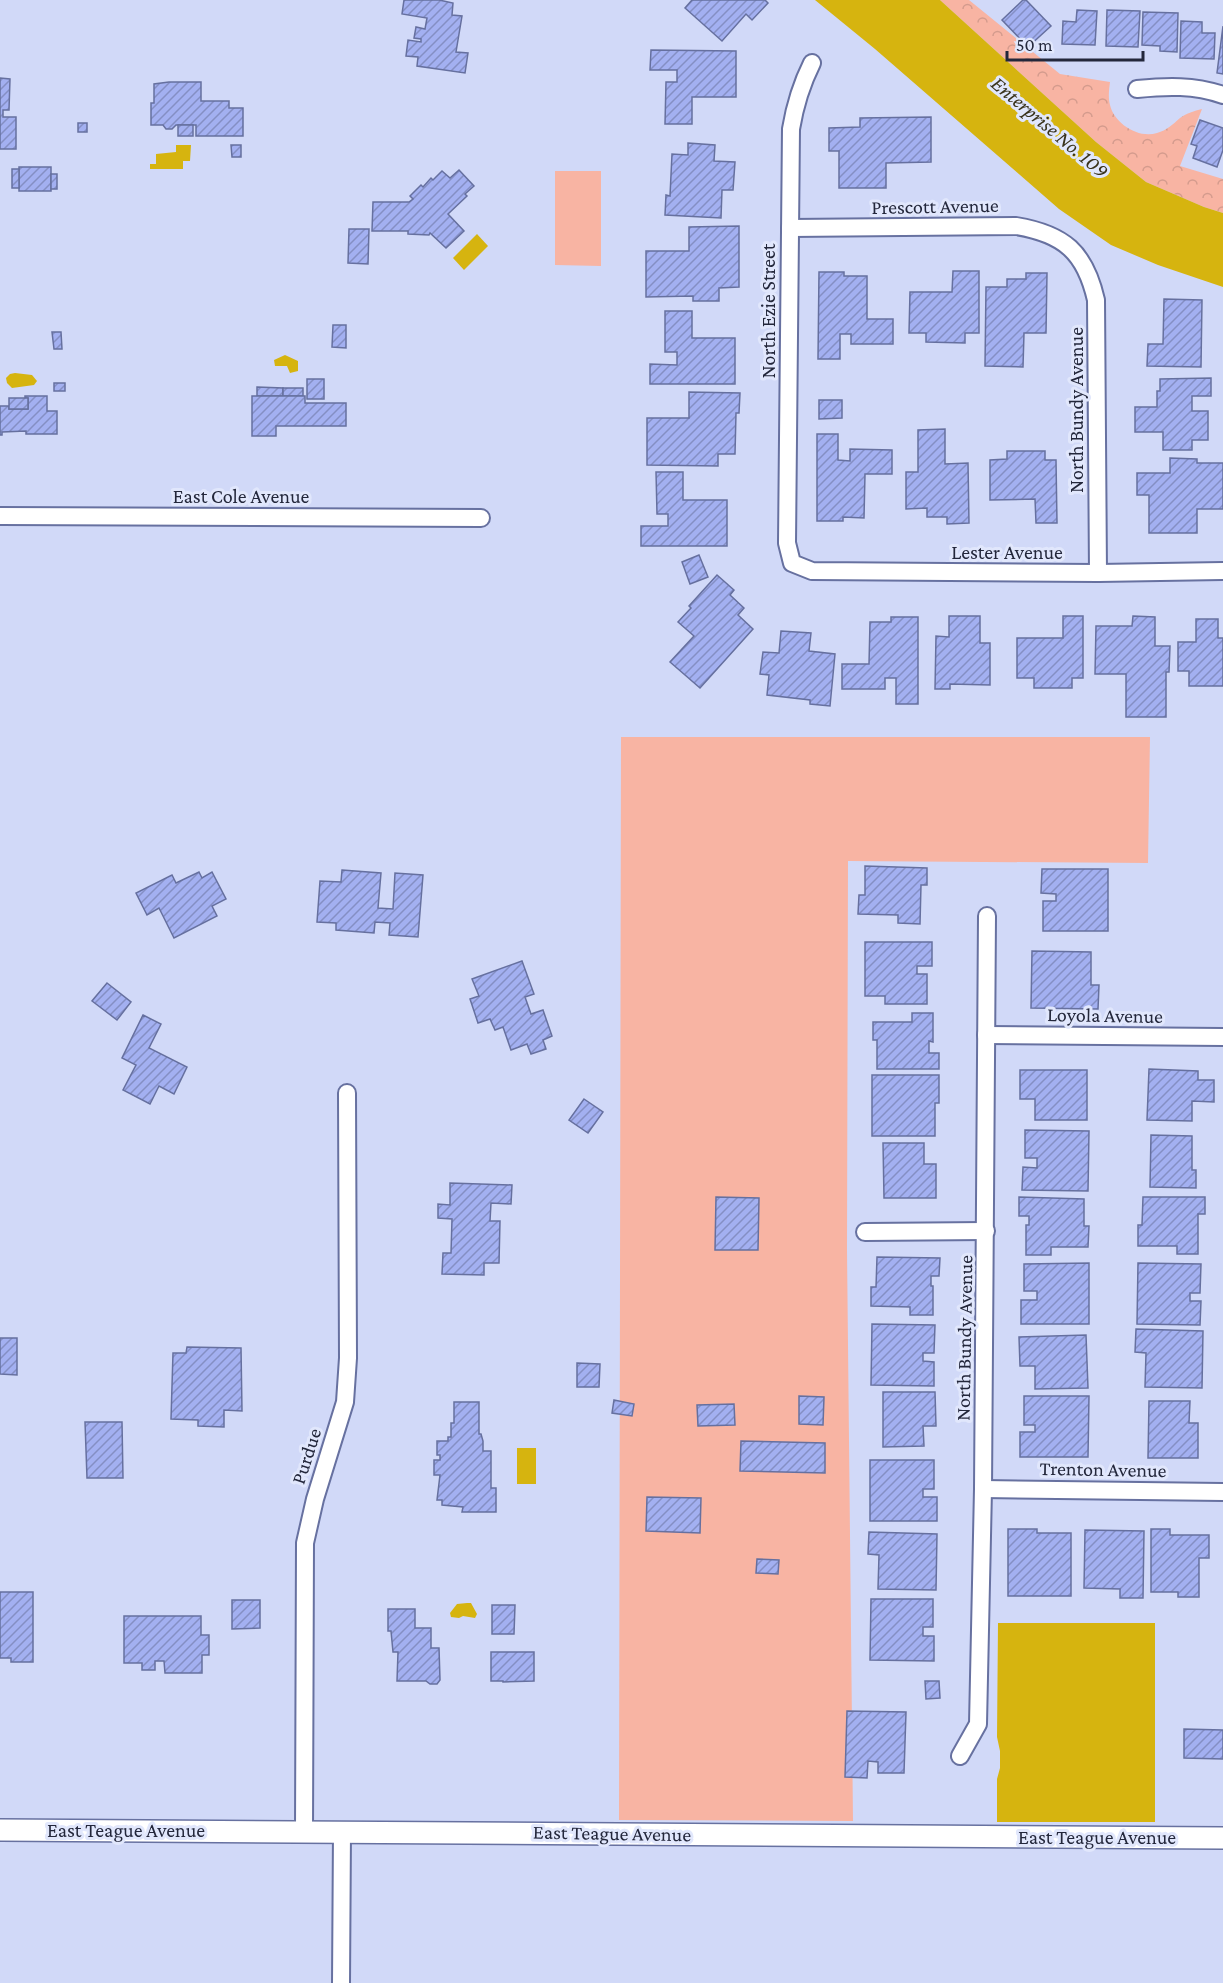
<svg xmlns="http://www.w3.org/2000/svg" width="1223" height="1983" viewBox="0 0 1223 1983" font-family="'Crimson Pro',serif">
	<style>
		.grass { fill: #f8b4a3 }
		.park { fill: url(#park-crowns) }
		.water { fill: #d6b40f }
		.building { fill: url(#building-hatch); stroke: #66709f; stroke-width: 1.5 }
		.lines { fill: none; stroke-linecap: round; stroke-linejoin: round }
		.minor-casing { stroke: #6771a0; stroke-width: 20 }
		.tertiary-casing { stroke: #6771a0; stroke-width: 24 }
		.minor { stroke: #fff; stroke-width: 16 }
		.tertiary { stroke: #fff; stroke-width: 21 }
		.labels { text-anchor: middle; stroke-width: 6; stroke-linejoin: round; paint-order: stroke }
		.street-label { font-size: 20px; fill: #23273b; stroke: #e1e7fc }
		.water-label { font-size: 21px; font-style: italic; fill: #39331c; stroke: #e1e7fc }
	</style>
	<defs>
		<pattern id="park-crowns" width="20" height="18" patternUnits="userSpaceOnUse" patternTransform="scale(1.5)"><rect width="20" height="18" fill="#f8b4a3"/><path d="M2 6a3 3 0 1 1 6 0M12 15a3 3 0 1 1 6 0" fill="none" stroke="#d49b8d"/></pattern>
		<pattern id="building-hatch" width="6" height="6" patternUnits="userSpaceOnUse" patternTransform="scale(1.5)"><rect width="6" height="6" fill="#a3b0f1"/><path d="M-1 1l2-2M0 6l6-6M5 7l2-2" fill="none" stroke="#848fc4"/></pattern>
	</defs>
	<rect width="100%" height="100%" fill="#d1d9f8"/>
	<g class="grass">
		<polygon points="555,171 601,171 601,266 555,265"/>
		<polygon points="621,737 1150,737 1148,863 848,861 847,1250 853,1821 619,1820"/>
	</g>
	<path class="park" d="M940,0H969L1060,74L1110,82C1109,90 1108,97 1110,105C1114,123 1138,139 1157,133C1167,130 1172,125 1180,118C1187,113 1194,111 1202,109L1180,166L1223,179V213L1204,207L1146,182L1096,142Z"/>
	<g class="water">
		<polygon points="815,0 940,0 1096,142 1146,182 1204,207 1223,213 1223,287 1158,265 1111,245 1059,209 875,49"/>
		<polygon points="176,145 191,145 190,161 183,161 183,169 150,169 150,164 156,164 156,154 176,152"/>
		<polygon points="477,234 488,246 464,270 453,258"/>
		<polygon points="285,355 298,361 298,371 290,373 287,366 275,366 274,360"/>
		<polygon points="15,373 32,375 37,381 34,385 12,388 7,383 6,378 10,374"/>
		<rect x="517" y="1448" width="19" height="36"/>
		<polygon points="467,1603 471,1603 477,1614 475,1618 463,1616 459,1618 451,1617 450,1613 457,1604"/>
		<polygon points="998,1623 1155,1623 1155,1822 997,1822 997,1779 1000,1768 1000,1751 997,1737"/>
	</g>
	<g class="building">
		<polygon points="404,0 439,0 453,3 452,15 462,16 456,52 468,53 465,73 417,66 418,57 406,56 408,40 421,42 421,39 414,38 416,27 425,29 427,18 402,14"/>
		<polygon points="692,0 765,0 768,3 752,20 746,14 722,41 685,8"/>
		<polygon points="1023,0 1026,0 1051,26 1028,47 1002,20"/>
		<polygon points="1077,10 1097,11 1095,45 1062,44 1063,21 1076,22"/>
		<polygon points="1107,10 1140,11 1138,47 1106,46"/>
		<polygon points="1143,12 1178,13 1177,52 1160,51 1160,46 1142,45"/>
		<polygon points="1181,21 1202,22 1202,33 1215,33 1214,59 1180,58"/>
		<polygon points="1223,26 1223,74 1217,73"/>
		<polygon points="651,50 736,51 736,97 692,97 692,124 665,124 666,82 677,82 677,70 650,70"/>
		<polygon points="0,78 10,79 9,110 3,110 3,117 16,117 16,149 0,149"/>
		<polygon points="169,82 201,82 201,101 229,101 229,108 243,108 243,136 196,136 196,125 176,125 172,129 166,129 163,125 151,125 151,103 154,103 154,84"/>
		<polygon points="931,117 931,162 886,163 886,188 839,188 839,151 829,151 829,128 860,127 860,118"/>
		<polygon points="1200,120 1223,128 1223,150 1217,167 1193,158 1197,146 1191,144"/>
		<rect x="78" y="123" width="9" height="9"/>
		<rect x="178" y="125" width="15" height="11"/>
		<polygon points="688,143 715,145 714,161 735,162 733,190 722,190 721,218 665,215 666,195 670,196 672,154 688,155"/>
		<polygon points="231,145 241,145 241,157 232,157"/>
		<rect x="19" y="167" width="32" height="24"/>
		<rect x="12" y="169" width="7" height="19"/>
		<polygon points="459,170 474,186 465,194 467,196 448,214 464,231 446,248 430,233 429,235 408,234 408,231 372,231 373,202 409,202 413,199 410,196 421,185 423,187 431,178 433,180 442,171 450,178"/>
		<rect x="51" y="174" width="6" height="15"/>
		<polygon points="739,226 739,287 719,288 719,301 693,301 693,296 646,297 646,251 689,251 689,227"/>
		<polygon points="349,229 369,229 368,264 348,263"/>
		<polygon points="953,271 979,271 979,333 965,333 965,343 926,342 926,333 909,333 910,292 952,292"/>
		<polygon points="819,272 844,272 844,276 867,276 867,319 893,319 893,344 851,344 851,334 840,334 840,359 818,359"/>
		<polygon points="1026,273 1047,273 1046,333 1024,333 1023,367 985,366 986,287 1007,287 1007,279 1026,279"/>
		<polygon points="1164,299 1202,300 1201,367 1147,366 1148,344 1163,344"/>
		<polygon points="665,311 692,311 692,338 735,338 735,384 650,384 650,364 677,365 677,352 665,352"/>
		<polygon points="333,325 346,325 346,348 332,347"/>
		<polygon points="52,332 61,332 62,349 54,349"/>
		<polygon points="1211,378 1211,396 1192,396 1192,411 1208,411 1208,440 1192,440 1192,450 1163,450 1163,432 1135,432 1135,407 1157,407 1157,391 1160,391 1160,379"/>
		<rect x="307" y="379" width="17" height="20"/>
		<rect x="54" y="383" width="11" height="8"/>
		<polygon points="257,387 283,388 283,396 257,396"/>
		<rect x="283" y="388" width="20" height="8"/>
		<polygon points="689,392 740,393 739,413 736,413 735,454 718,454 718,466 647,465 647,418 689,418"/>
		<polygon points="25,396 47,396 47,411 57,411 57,434 26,434 26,431 2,432 2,435 0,435 0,406 9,406 9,409 28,409 28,398 25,398"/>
		<polygon points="252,396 305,396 305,403 346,403 346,426 276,426 276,436 252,436"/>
		<rect x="9" y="398" width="19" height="11"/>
		<polygon points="819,400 842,400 842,418 819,419"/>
		<polygon points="945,429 945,464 968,463 969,523 947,524 947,517 927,517 927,508 906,509 906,472 918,472 918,430"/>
		<polygon points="817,434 838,434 838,460 850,461 850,449 892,450 892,474 865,474 864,518 843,517 843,521 817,521"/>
		<polygon points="1007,451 1045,451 1045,460 1056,460 1057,523 1036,523 1035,499 990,500 990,460 1007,459"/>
		<polygon points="1170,458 1197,459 1197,463 1223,463 1223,509 1197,509 1197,533 1149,533 1149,495 1137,495 1137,473 1170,473"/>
		<polygon points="656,472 683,472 683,500 727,500 727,546 641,546 641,526 668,526 668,514 657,514"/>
		<polygon points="699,555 708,577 690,584 682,562"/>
		<polygon points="717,575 734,590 730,595 744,608 738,615 753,629 700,688 670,662 694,636 678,622 691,608 689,606"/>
		<polygon points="949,616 980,616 980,643 990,643 990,685 950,684 950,689 935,689 936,636 949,637"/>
		<polygon points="1063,616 1083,616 1083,678 1072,678 1072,688 1034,688 1034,678 1017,678 1017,638 1063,638"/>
		<polygon points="1133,616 1155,617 1155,646 1170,646 1169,672 1166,672 1166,717 1126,717 1126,674 1095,674 1096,626 1132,626"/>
		<polygon points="891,617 918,617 918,704 896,704 896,678 885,678 885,689 842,689 842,664 869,664 870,622 891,622"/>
		<polygon points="1196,619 1218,619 1218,638 1223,638 1223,686 1189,686 1189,671 1178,671 1178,642 1196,642"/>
		<polygon points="781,631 811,633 809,651 835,654 830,706 810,704 810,700 767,695 769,675 760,674 763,652 779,653"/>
		<polygon points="865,866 927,868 927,885 921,885 920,924 898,923 898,915 858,914 859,895 865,895"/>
		<polygon points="1042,869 1108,869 1108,931 1043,931 1043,901 1056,901 1056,894 1041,893"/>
		<polygon points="342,870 381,873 378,908 393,909 395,873 423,875 418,937 389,935 390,923 375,922 374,933 336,930 336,923 317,922 320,881 341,882"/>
		<polygon points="199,872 202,878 212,872 226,899 212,906 217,916 174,938 159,908 147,915 136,893 172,875 176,883"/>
		<polygon points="865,942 932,942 932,966 917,966 917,974 927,974 927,1004 885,1004 885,996 865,996"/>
		<polygon points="1032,951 1091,952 1091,985 1099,985 1098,1009 1031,1008"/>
		<polygon points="522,961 534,994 525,997 531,1014 543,1010 552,1036 543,1040 546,1049 531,1054 527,1044 511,1050 503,1027 495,1030 490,1019 478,1023 470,999 479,996 472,979"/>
		<polygon points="107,983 131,1002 117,1020 92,1001"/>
		<polygon points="912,1013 933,1013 933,1042 929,1041 929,1053 939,1053 939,1069 877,1069 877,1040 873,1040 873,1022 912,1022"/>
		<polygon points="143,1015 161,1024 149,1048 187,1067 174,1094 159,1086 150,1104 123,1090 136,1065 122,1058"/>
		<polygon points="1149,1069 1198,1071 1198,1080 1214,1080 1214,1102 1192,1101 1192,1121 1147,1120"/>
		<polygon points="1020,1070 1087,1070 1087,1120 1035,1120 1035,1099 1020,1099"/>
		<polygon points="872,1075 939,1075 939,1103 935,1103 935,1136 872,1136"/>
		<polygon points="584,1099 603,1112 588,1133 569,1120"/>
		<polygon points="1025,1130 1089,1131 1088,1191 1022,1190 1023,1167 1037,1168 1037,1158 1025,1158"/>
		<polygon points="1151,1135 1192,1136 1192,1170 1196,1170 1196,1188 1150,1187"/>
		<polygon points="883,1143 924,1143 924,1164 936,1164 936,1198 884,1198"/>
		<polygon points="450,1183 512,1185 511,1204 491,1203 490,1221 500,1221 499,1263 484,1263 484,1275 442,1274 443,1253 451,1253 452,1219 438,1218 438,1204 450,1205"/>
		<polygon points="716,1197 759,1198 758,1250 715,1250"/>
		<polygon points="1019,1197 1084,1199 1084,1226 1089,1226 1088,1247 1051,1247 1051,1255 1026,1255 1026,1225 1029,1225 1029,1216 1019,1216"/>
		<polygon points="1143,1197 1205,1197 1205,1214 1198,1214 1198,1254 1177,1254 1177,1246 1138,1246 1138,1225 1142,1225"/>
		<polygon points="877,1257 940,1258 939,1276 931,1276 931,1286 933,1286 933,1315 910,1315 910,1307 871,1306 871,1287 876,1287"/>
		<polygon points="1089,1263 1089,1324 1021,1324 1021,1300 1037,1300 1037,1291 1024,1291 1024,1264"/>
		<polygon points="1138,1263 1201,1264 1200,1293 1190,1293 1190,1301 1201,1301 1200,1325 1137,1324"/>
		<polygon points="872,1324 935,1325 934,1353 923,1353 923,1361 934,1362 934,1386 871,1385"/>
		<polygon points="1136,1329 1203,1331 1202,1388 1145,1387 1146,1353 1135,1352"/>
		<polygon points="1086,1335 1088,1388 1035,1389 1035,1366 1020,1366 1019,1337"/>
		<polygon points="0,1338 17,1338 17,1375 0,1374"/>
		<polygon points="187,1347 241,1348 242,1411 224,1410 224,1427 198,1426 198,1420 171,1419 173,1353 186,1353"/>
		<polygon points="577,1363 600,1364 599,1387 577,1387"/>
		<polygon points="883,1392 935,1392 936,1426 923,1426 924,1446 883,1447"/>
		<polygon points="799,1396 824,1397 823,1425 799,1424"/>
		<polygon points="1024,1396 1089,1396 1088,1457 1020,1457 1020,1432 1035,1432 1035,1425 1024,1425"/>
		<polygon points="614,1400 634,1404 632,1416 612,1413"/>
		<polygon points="1149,1401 1190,1401 1189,1423 1198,1423 1198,1458 1148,1458"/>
		<polygon points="454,1402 479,1402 479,1434 481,1434 483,1441 483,1451 491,1451 491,1488 496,1488 496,1512 462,1512 463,1507 442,1505 442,1500 437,1500 440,1475 434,1475 434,1460 440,1460 440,1455 437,1455 437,1441 448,1441 448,1437 451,1437 451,1423 454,1423"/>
		<polygon points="734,1404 735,1425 698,1426 697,1405"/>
		<polygon points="85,1422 122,1422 123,1478 87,1478"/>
		<polygon points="741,1441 825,1443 825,1473 740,1471"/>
		<polygon points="870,1460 934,1460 934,1489 923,1489 923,1497 937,1497 937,1521 870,1521"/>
		<polygon points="647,1497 701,1498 700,1533 646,1531"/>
		<polygon points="1008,1529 1037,1529 1037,1533 1071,1533 1071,1596 1008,1596"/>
		<polygon points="1151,1529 1170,1529 1170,1535 1209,1535 1209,1558 1199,1558 1199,1597 1178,1597 1178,1592 1151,1592"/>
		<polygon points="1085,1530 1144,1531 1143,1598 1120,1598 1120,1589 1084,1588"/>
		<polygon points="869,1532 937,1534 936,1590 878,1589 879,1555 868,1554"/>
		<polygon points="757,1559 779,1560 778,1574 756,1573"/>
		<polygon points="0,1592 33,1592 33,1662 11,1662 11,1658 0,1658"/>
		<polygon points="871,1599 933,1599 933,1627 923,1627 923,1636 934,1636 934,1661 870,1660"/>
		<polygon points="232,1600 260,1600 260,1628 232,1629"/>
		<polygon points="492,1605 515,1605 514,1634 492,1634"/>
		<polygon points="388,1609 415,1609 415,1628 431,1628 431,1648 439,1648 440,1680 437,1684 430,1684 426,1681 397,1681 398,1652 393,1652 391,1631 388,1631"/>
		<polygon points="124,1616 201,1616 201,1635 209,1635 209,1655 202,1655 202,1673 165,1673 164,1661 155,1661 155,1670 142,1670 142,1663 124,1663"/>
		<polygon points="491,1652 534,1652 534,1681 503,1682 503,1681 491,1681"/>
		<polygon points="925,1681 939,1681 940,1698 926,1699"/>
		<polygon points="847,1711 906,1712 904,1773 878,1773 878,1762 868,1761 867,1778 845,1777"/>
		<polygon points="1184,1729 1223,1730 1223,1759 1184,1758"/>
	</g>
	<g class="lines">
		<g class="minor-casing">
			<g id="minor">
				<path d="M812,63C801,85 795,105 791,129L787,543L792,563L812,571L1098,573L1223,571"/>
				<path d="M1137,89C1167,86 1194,85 1223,95"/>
				<path d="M790,228L1016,226C1064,234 1085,252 1096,300L1098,573"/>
				<polyline points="0,516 481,518"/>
				<polyline points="986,1035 1223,1037"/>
				<polyline points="865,1232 986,1231"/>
				<polyline points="983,1489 1223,1492"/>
				<polyline points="960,1756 978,1724 983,1489 987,916"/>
				<polyline points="304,1831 305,1543 315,1499 345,1402 348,1358 347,1093"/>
				<polyline points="341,1983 342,1831"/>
			</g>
		</g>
		<g class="tertiary-casing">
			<polyline id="tertiary" points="0,1830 1223,1838"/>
		</g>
		<use href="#minor" class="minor"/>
		<use href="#tertiary" class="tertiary"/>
	</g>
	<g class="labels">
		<g class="street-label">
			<text transform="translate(935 206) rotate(-1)" y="7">Prescott Avenue</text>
			<text transform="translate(768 311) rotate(-90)" y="7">North Ezie Street</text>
			<text transform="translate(1076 410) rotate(-90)" y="7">North Bundy Avenue</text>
			<text x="241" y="503">East Cole Avenue</text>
			<text x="1007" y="559">Lester Avenue</text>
			<text transform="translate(1105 1015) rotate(1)" y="7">Loyola Avenue</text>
			<text transform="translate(964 1338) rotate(-89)" y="7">North Bundy Avenue</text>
			<text transform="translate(306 1456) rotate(-72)" y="7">Purdue</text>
			<text transform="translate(1103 1469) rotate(1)" y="7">Trenton Avenue</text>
			<text x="126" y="1837">East Teague Avenue</text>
			<text transform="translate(612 1833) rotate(1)" y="7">East Teague Avenue</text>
			<text x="1097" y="1844">East Teague Avenue</text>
		</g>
		<g class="water-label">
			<text transform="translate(1050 127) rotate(40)" y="7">Enterprise No. 109</text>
		</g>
	</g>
	<path d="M1007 51v9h136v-9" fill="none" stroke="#23273b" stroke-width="3"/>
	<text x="1016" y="51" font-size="18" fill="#23273b" stroke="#e1e7fc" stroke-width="4.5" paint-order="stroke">50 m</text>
</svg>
